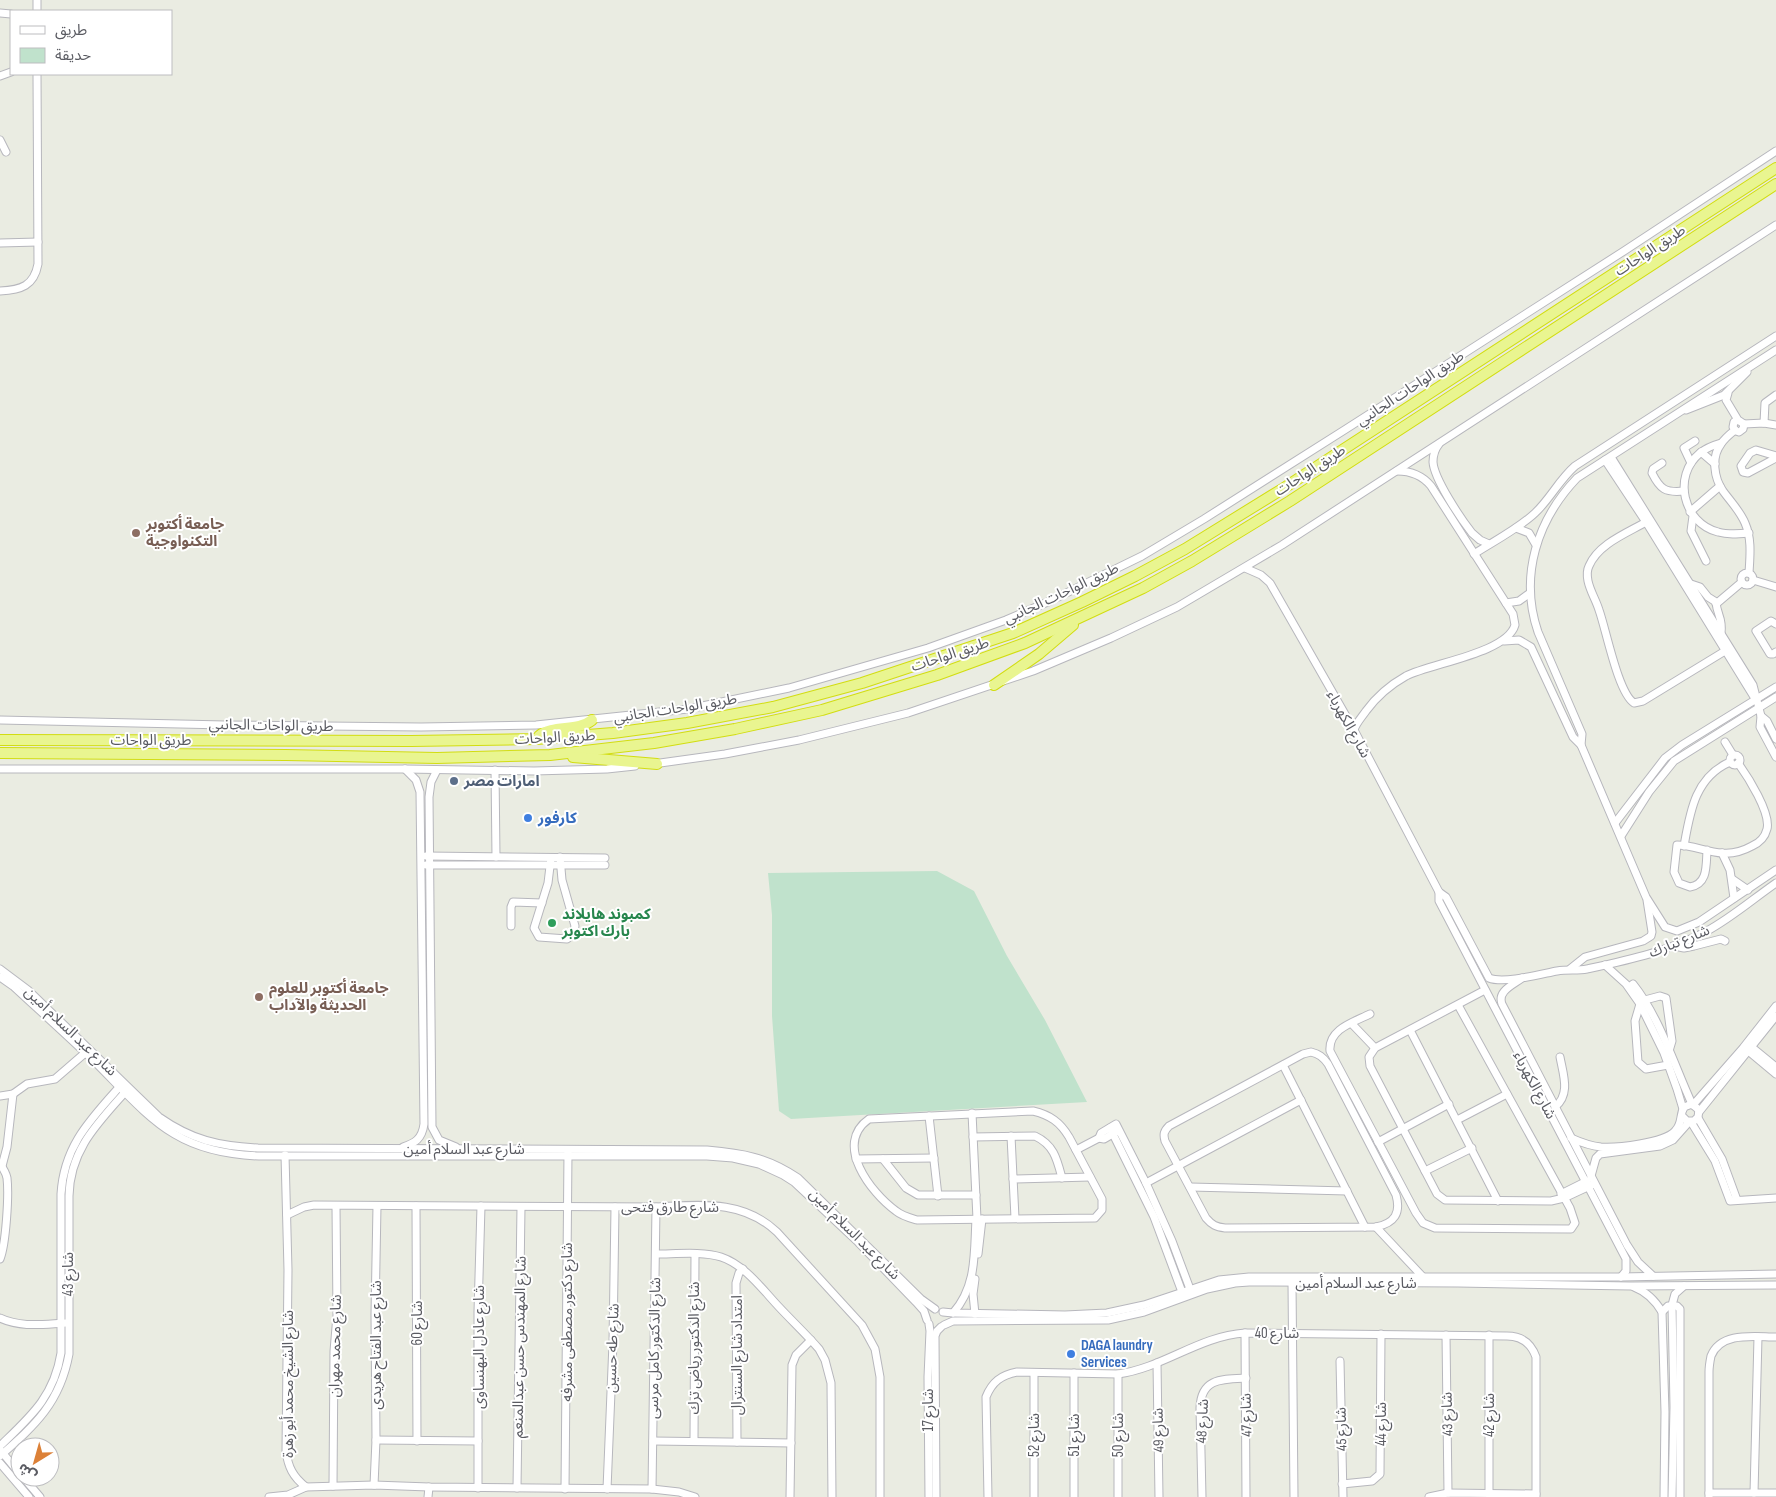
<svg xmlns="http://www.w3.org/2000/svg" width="1776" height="1497" viewBox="0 0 1776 1497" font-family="'Sofia Sans Condensed','Noto Sans Arabic',sans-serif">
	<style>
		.green { fill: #c0e2cc }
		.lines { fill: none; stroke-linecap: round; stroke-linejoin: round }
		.minor-casing { stroke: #b7b7bd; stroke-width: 9 }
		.highway-casing { stroke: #d2dd11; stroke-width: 12 }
		.minor { stroke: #fff; stroke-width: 7 }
		.highway { stroke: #e9f590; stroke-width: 10 }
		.education-dot { fill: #8d6e63; stroke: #fff; stroke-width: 2 }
		.service-dot { fill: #5c6f8a; stroke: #fff; stroke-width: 2 }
		.shop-dot { fill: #3f7fe0; stroke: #fff; stroke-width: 2 }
		.leisure-dot { fill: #2e9e5b; stroke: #fff; stroke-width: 2 }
		.labels { text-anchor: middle; stroke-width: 4; stroke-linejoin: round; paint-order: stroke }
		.street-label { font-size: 15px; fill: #5a5b62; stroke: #fff }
		.education-label { font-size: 15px; font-weight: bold; fill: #785e54; stroke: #fff; text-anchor: start }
		.service-label { font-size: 15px; font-weight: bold; fill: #4e5e75; stroke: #fff; text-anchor: start }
		.shop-label { font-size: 15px; font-weight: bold; fill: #366cbe; stroke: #fff; text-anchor: start }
		.leisure-label { font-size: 15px; font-weight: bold; fill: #27864d; stroke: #fff; text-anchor: start }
	</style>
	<rect width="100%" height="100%" fill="#eaece2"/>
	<polygon class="green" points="937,871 974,891 1007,956 1045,1020 1087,1102 791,1119 779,1111 772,1016 772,915 768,873"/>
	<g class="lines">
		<g class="minor-casing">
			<g id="minor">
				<polyline points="37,0 37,11"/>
				<polyline points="0,13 11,14"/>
				<polyline points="0,76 11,72"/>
				<polyline points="0,140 6,152"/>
				<polyline points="0,243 38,242"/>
				<path d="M0,291C21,290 34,286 38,264L37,74"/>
				<path d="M1776,350L1577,478C1537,520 1519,576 1538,632L1582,734L1581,745L1646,897L1665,927L1677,931L1699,922L1776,870"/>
				<polyline points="1728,393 1726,400 1738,420 1744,424 1743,429 1739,432 1736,431 1733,427 1734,422 1738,420"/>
				<polyline points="1686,410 1724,395 1747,372"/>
				<polyline points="1764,423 1765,403 1776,395"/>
				<polyline points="1744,424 1764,423 1776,425"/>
				<path d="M1735,430C1730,434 1724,439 1721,444C1711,457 1714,478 1723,491C1731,502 1740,511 1745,523C1752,539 1750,556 1749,573"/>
				<path d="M1721,443C1714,445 1706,448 1700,453C1672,476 1683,523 1718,532C1728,535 1738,534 1749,533"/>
				<path d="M1439,444C1435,449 1433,455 1433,462C1434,479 1461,519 1472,533L1480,540L1489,544"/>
				<polyline points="1701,452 1715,464"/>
				<polyline points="1776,456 1756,450 1750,453 1741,466 1743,472 1748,473 1776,458"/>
				<polyline points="1611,457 1753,685 1761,716"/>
				<polyline points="1605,460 1646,522 1754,697"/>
				<path d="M1662,463L1653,469L1652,473C1660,489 1665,493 1684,491"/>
				<polyline points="1691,463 1684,448 1695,441"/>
				<polyline points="1690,512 1720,486"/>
				<polyline points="1693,516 1691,531 1706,561"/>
				<path d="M1646,522C1627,533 1598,544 1589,566C1587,570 1587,576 1588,581C1590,591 1596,600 1599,610C1606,629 1618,693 1634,703L1643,701L1725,651"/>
				<polyline points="1516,528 1529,533 1536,545"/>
				<path d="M1474,554C1494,541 1518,529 1535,513C1550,499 1559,480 1575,466L1776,336"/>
				<path d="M1245,568L1261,575L1270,583L1354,730L1439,892L1446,897L1489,978C1504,984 1541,974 1557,971C1568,969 1577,971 1587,969C1628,960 1670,951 1707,931C1731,918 1753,899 1776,883"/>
				<circle cx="1747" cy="579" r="6"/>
				<polyline points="1753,580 1776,587"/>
				<path d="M1691,584L1700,587L1708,597L1716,602C1717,616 1723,617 1721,633"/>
				<polyline points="1506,603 1519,601 1530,593"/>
				<polyline points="1716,604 1742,582"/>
				<polyline points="1776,624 1771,621 1756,631 1770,654 1773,654 1776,652"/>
				<polyline points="1504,641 1519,640 1531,647 1573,737 1581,745"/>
				<polyline points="0,720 225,725 421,727 536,725 688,709 789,688 928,648 1006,620 1050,601 1142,556 1204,519 1346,429 1624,251 1776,151"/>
				<path d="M1354,730C1356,723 1362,717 1366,711C1377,696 1390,685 1406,676C1432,663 1507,653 1515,625L1513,614L1431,486C1422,475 1411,471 1397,471"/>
				<polyline points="1776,739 1767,721 1761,716 1760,727 1776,757"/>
				<polyline points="1725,742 1733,755"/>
				<circle cx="1735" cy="760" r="5"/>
				<polyline points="653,764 725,754 799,740 908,713 1033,671 1111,638 1177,607 1282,545 1776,225"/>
				<polyline points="0,769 405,769 534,771 607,769 635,766"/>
				<polyline points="437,770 431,782 429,797 432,1127 439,1140 456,1147"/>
				<polyline points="495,770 496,857"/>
				<polyline points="1615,823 1665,758 1682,745 1776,687"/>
				<polyline points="1621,836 1649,792 1674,761 1776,697"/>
				<path d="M1684,846C1690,812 1695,777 1730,762"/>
				<path d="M1707,850C1706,866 1708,884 1690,887L1679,883L1674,872L1677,845C1692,845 1707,852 1722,853C1733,854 1743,851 1752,846C1759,843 1765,837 1767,829C1771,813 1748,777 1738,763"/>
				<polyline points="1722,853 1730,870 1734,898"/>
				<polyline points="426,856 605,858"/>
				<polyline points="551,858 548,883 534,928 539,937 567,939 573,934 575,926 562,880 560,857"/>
				<polyline points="426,865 605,865"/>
				<polyline points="1732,879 1748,890"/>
				<polyline points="1439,892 1439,901 1626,1259 1626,1271 1621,1277"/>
				<polyline points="511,926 511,907 513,902 542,903"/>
				<polyline points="1674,946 1684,948 1694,946 1721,939 1725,941"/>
				<polyline points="1605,965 1626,984 1640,1004 1664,1053 1677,1089 1683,1109"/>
				<path d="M0,969L28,990L159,1117C192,1140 218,1146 258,1148L707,1150C742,1153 767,1157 798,1178L921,1299L935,1309"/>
				<polyline points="1570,969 1585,957 1643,941 1651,936 1652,932 1647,900"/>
				<path d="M0,977L13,986C40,1011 68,1036 95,1062C150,1117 174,1153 259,1156H707L733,1158L759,1164L783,1175L794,1182L858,1242L916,1302L924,1311L927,1320"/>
				<path d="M1522,978C1513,985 1497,991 1502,1004L1627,1245L1638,1262L1653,1276"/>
				<path d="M1629,987L1633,984C1660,1018 1674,1065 1692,1104"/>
				<polyline points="1485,990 1375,1048 1369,1057 1370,1066 1437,1194 1445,1200 1551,1201 1564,1198 1594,1184"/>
				<polyline points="1645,1000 1660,996 1666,998 1672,1041 1669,1051"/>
				<polyline points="1640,1004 1635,1021 1638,1062 1646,1069 1668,1065"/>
				<path d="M1370,1014C1354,1022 1328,1029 1330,1051L1416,1213L1423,1223L1435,1228L1571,1229L1575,1223L1570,1208L1458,1005"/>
				<polyline points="1352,1024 1375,1048"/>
				<polyline points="1410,1030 1498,1201"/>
				<polyline points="1749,1045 1776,1067"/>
				<polyline points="1746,1049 1776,1074"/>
				<path d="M1311,1052C1319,1054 1323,1057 1328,1064L1396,1195C1401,1213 1395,1223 1376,1227L1225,1228C1216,1227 1212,1225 1206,1218L1165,1141C1163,1134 1164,1131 1169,1126L1303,1054Z"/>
				<polyline points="1283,1065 1365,1227"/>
				<polyline points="0,1096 13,1094 27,1084 55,1079 85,1053"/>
				<polyline points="1693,1105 1743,1048 1776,1006"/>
				<path d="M1555,1107C1571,1094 1563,1074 1560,1057"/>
				<path d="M1033,1111C1050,1115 1060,1122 1069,1137L1102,1199V1210L1095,1218L917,1220C910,1218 902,1216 896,1211C871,1193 833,1144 869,1119Z"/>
				<polyline points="1699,1112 1776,1016"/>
				<polyline points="972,1113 977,1219"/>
				<polyline points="929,1116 938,1196"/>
				<polyline points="1698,1118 1722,1159 1737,1200"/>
				<polyline points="1457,1120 1507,1094"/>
				<polyline points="1691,1122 1715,1161 1730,1201 1776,1198"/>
				<polyline points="1110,1128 1154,1217 1182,1292"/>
				<polyline points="1011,1136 1015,1218"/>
				<path d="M973,1137L1035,1136C1054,1145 1057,1159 1062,1178"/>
				<polyline points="1099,1138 1101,1133 1116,1124 1146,1183 1172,1241 1190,1289"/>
				<path d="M1571,1138C1580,1142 1590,1146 1601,1147C1617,1148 1664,1143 1675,1131C1683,1123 1679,1116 1684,1107L1692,1104L1699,1110L1698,1117L1694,1121H1687L1683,1117"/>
				<polyline points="1378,1142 1449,1104"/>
				<path d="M403,1147C415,1143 422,1139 424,1124L420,792L416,780L405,769"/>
				<polyline points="1076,1150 1099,1138 1104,1139 1116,1132"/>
				<path d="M285,1155L288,1270L286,1451C288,1467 293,1477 306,1487L374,1485L429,1487L652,1489L679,1492L695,1497"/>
				<polyline points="856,1159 934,1158"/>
				<polyline points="883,1159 906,1188 918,1195 976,1195"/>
				<path d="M0,1164C3,1168 6,1173 7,1178C9,1195 6,1244 0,1259"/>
				<polyline points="2,1166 7,1147 13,1094"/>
				<polyline points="1425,1171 1472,1148"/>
				<polyline points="1591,1176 1596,1158 1600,1154 1660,1146 1673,1140 1689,1122"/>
				<polyline points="1013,1179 1090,1177"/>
				<polyline points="1146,1183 1301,1100"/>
				<polyline points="1190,1187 1347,1191"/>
				<polyline points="1561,1194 1587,1181"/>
				<polyline points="416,1206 417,1441"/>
				<path d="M287,1215L304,1207L314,1205L656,1207C700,1205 742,1199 777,1232L862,1325L875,1349L880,1377V1497"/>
				<polyline points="1376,1227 1422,1276"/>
				<path d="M656,1254C675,1254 703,1251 721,1257C745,1265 762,1289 779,1307C792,1321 806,1334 819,1349L825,1360L831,1383L832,1497"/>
				<polyline points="978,1254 982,1219"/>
				<polyline points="975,1279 973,1294 975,1314"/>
				<polyline points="1292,1283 1294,1497"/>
				<path d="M1634,1287C1647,1292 1655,1300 1662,1312L1665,1412L1664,1497"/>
				<polyline points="943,1312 953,1313 1065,1315 1107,1313 1144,1305 1219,1280 1249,1277 1621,1277 1776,1274"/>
				<polyline points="1662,1312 1668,1306 1677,1306 1680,1309 1680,1497"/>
				<path d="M953,1313C977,1286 974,1253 976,1219"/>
				<path d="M0,1318C21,1328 44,1324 66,1323"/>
				<polyline points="929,1324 930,1331 928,1377 929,1497"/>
				<polyline points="944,1325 953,1321 1108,1320 1144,1312 1207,1289 1235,1283 1249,1282 1458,1283 1631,1286 1776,1285"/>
				<polyline points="1245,1333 1246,1497"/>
				<polyline points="1446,1335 1448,1493"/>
				<polyline points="1340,1361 1343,1497"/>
				<polyline points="1157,1363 1159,1497"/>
				<polyline points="1034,1373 1034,1497"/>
				<polyline points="1074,1373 1074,1497"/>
				<polyline points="1118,1374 1118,1497"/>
				<polyline points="376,1440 478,1441"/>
				<polyline points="653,1441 791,1443"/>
				<polyline points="694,1441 695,1254"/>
				<polyline points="737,1442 736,1283 739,1273 743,1269"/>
				<path d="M0,1446C30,1417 54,1397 61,1353V1194C64,1145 91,1119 122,1084"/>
				<polyline points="1,1451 20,1474"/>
				<path d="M0,1456C35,1425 60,1403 69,1354V1196C70,1149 98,1123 127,1090"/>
				<polyline points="0,1463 29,1497"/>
				<polyline points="23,1477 40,1497"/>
				<polyline points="1342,1484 1372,1481 1380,1474 1381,1334"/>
				<polyline points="374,1485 376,1440 375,1314 377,1206"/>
				<polyline points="333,1486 334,1351 337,1315 336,1206"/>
				<polyline points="478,1488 478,1312 481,1206"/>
				<polyline points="517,1488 521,1207"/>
				<polyline points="565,1489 568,1152"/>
				<polyline points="607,1489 613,1343 615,1207"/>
				<polyline points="652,1489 656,1207"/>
				<polyline points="1709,1493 1776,1493"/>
				<polyline points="1754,1493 1758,1337"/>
				<polyline points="1489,1494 1489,1335"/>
				<polyline points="269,1497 288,1495 306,1487"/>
				<polyline points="428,1497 429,1487"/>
				<polyline points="790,1497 792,1365 796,1355 811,1340"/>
				<polyline points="936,1497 935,1336 937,1331 941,1327"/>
				<path d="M988,1497L986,1397C992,1382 1001,1375 1017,1372L1118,1374C1163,1368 1199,1336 1245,1333L1507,1336C1522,1336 1531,1343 1536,1357V1497"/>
				<path d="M1202,1497L1200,1408C1201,1378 1222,1379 1246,1378"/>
				<polyline points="1429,1497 1448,1493 1536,1494"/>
				<polyline points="1672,1497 1674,1407 1672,1305 1675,1294 1684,1286"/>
				<path d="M1709,1497V1372C1709,1367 1710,1361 1711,1356C1721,1331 1755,1337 1776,1337"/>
			</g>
		</g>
		<g class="highway-casing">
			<g id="highway">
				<polyline points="994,685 1039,654 1073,625"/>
				<path d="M539,736C553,724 577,732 592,720"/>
				<polyline points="0,740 411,741 537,739 613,733 687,723 773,707 862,683 1013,633 1082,602 1135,576 1185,549 1284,488 1776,168"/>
				<polyline points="0,753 286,755 437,758 550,755 654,743 735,729 822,710 937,675 1025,643 1143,588 1192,561 1290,501 1776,184"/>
				<polyline points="573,757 657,764"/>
			</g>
		</g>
		<use href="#minor" class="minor"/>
		<use href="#highway" class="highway"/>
	</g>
	<g class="education-dot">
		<circle cx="136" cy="533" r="5"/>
		<circle cx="259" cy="997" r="5"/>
	</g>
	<circle class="service-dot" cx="454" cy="781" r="5"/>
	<g class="shop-dot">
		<circle cx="528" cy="818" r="5"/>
		<circle cx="1071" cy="1354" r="5"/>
	</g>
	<circle class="leisure-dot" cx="552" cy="923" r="5"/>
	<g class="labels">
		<g class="street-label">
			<text transform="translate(1650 250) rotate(-33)" y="5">طريق الواحات</text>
			<text transform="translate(1410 388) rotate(-33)" y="5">طريق الواحات الجانبي</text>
			<text transform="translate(1310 470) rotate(-33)" y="5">طريق الواحات</text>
			<text transform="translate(1061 593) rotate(-25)" y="5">طريق الواحات الجانبي</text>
			<text transform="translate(950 654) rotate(-18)" y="5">طريق الواحات</text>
			<text transform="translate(675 708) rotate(-9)" y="5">طريق الواحات الجانبي</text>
			<text transform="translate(1349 724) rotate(61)" y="5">شارع الكهرباء</text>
			<text transform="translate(271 725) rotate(1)" y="5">طريق الواحات الجانبي</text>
			<text transform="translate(555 737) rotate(-3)" y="5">طريق الواحات</text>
			<text x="151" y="745">طريق الواحات</text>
			<text transform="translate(1679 941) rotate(-22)" y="5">شارع تبارك</text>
			<text transform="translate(71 1031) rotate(44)" y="5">شارع عبد السلام أمين</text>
			<text transform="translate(1535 1085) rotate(62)" y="5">شارع الكهرباء</text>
			<text x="464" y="1154">شارع عبد السلام أمين</text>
			<text x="670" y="1212">شارع طارق فتحى</text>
			<text transform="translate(855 1234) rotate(45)" y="5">شارع عبد السلام أمين</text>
			<text transform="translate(68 1274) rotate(-90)" y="5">شارع 43</text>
			<text x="1356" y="1288">شارع عبد السلام أمين</text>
			<text transform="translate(567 1322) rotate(-90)" y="5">شارع دكتور مصطفى مشرفه</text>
			<text transform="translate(417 1323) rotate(-90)" y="5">شارع 60</text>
			<text x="1277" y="1338">شارع 40</text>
			<text transform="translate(376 1345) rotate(-90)" y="5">شارع عبد الفتاح هريدى</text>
			<text transform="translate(335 1346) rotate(-89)" y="5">شارع محمد مهران</text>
			<text transform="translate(479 1347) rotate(-90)" y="5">شارع عادل البهنساوى</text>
			<text transform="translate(519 1347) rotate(-89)" y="5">شارع المهندس حسن عبدالمنعم</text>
			<text transform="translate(612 1348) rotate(-88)" y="5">شارع طه حسين</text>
			<text transform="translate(654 1348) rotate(-89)" y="5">شارع الدكتور كامل مرسى</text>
			<text transform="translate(694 1348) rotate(-90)" y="5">شارع الدكتور رياض ترك</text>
			<text transform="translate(737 1355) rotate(-90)" y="5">امتداد شارع السنترال</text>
			<text transform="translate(288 1384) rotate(-90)" y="5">شارع الشيخ محمد أبو زهرة</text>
			<text transform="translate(928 1410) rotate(-90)" y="5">شارع 17</text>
			<text transform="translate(1447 1414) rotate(-91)" y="5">شارع 43</text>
			<text transform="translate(1246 1415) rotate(-91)" y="5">شارع 47</text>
			<text transform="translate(1489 1415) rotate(-90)" y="5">شارع 42</text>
			<text transform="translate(1202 1421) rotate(-87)" y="5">شارع 48</text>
			<text transform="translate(1381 1424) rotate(-90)" y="5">شارع 44</text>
			<text transform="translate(1341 1429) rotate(-91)" y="5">شارع 45</text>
			<text transform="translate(1158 1430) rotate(-91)" y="5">شارع 49</text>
			<text transform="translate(1034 1435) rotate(-90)" y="5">شارع 52</text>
			<text transform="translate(1074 1435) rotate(-90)" y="5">شارع 51</text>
			<text transform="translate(1118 1435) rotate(-90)" y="5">شارع 50</text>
		</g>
		<g class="education-label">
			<text x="146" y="529">جامعة أكتوبر<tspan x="146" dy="17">التكنواوجية</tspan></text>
			<text x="269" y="993">جامعة أكتوبر للعلوم<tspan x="269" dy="17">الحديثة والآداب</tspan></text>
		</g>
		<g class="service-label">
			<text x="464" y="786">امارات مصر</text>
		</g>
		<g class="shop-label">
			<text x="538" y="823">كارفور</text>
			<text x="1081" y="1350">DAGA laundry<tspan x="1081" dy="17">Services</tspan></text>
		</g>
		<g class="leisure-label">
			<text x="562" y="919">كمبوند هايلاند<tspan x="562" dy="17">بارك اكتوبر</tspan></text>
		</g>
	</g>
	<rect x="10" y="10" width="162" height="65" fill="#ffffff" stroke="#bdbdc0"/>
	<rect x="20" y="26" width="25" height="8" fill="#ffffff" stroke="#bdbdc0"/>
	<text x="55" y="35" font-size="15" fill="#5a5b62">طريق</text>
	<rect x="20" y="48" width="25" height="15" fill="#c0e2cc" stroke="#bdbdc0"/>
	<text x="55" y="60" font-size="15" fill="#5a5b62">حديقة</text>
	<g transform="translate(35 1462) rotate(217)"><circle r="24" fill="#ffffff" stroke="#bdbdc0"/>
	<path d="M0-4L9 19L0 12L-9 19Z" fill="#dc8138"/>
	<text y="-8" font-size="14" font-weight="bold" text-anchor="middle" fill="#5a5b62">ش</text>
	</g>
</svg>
